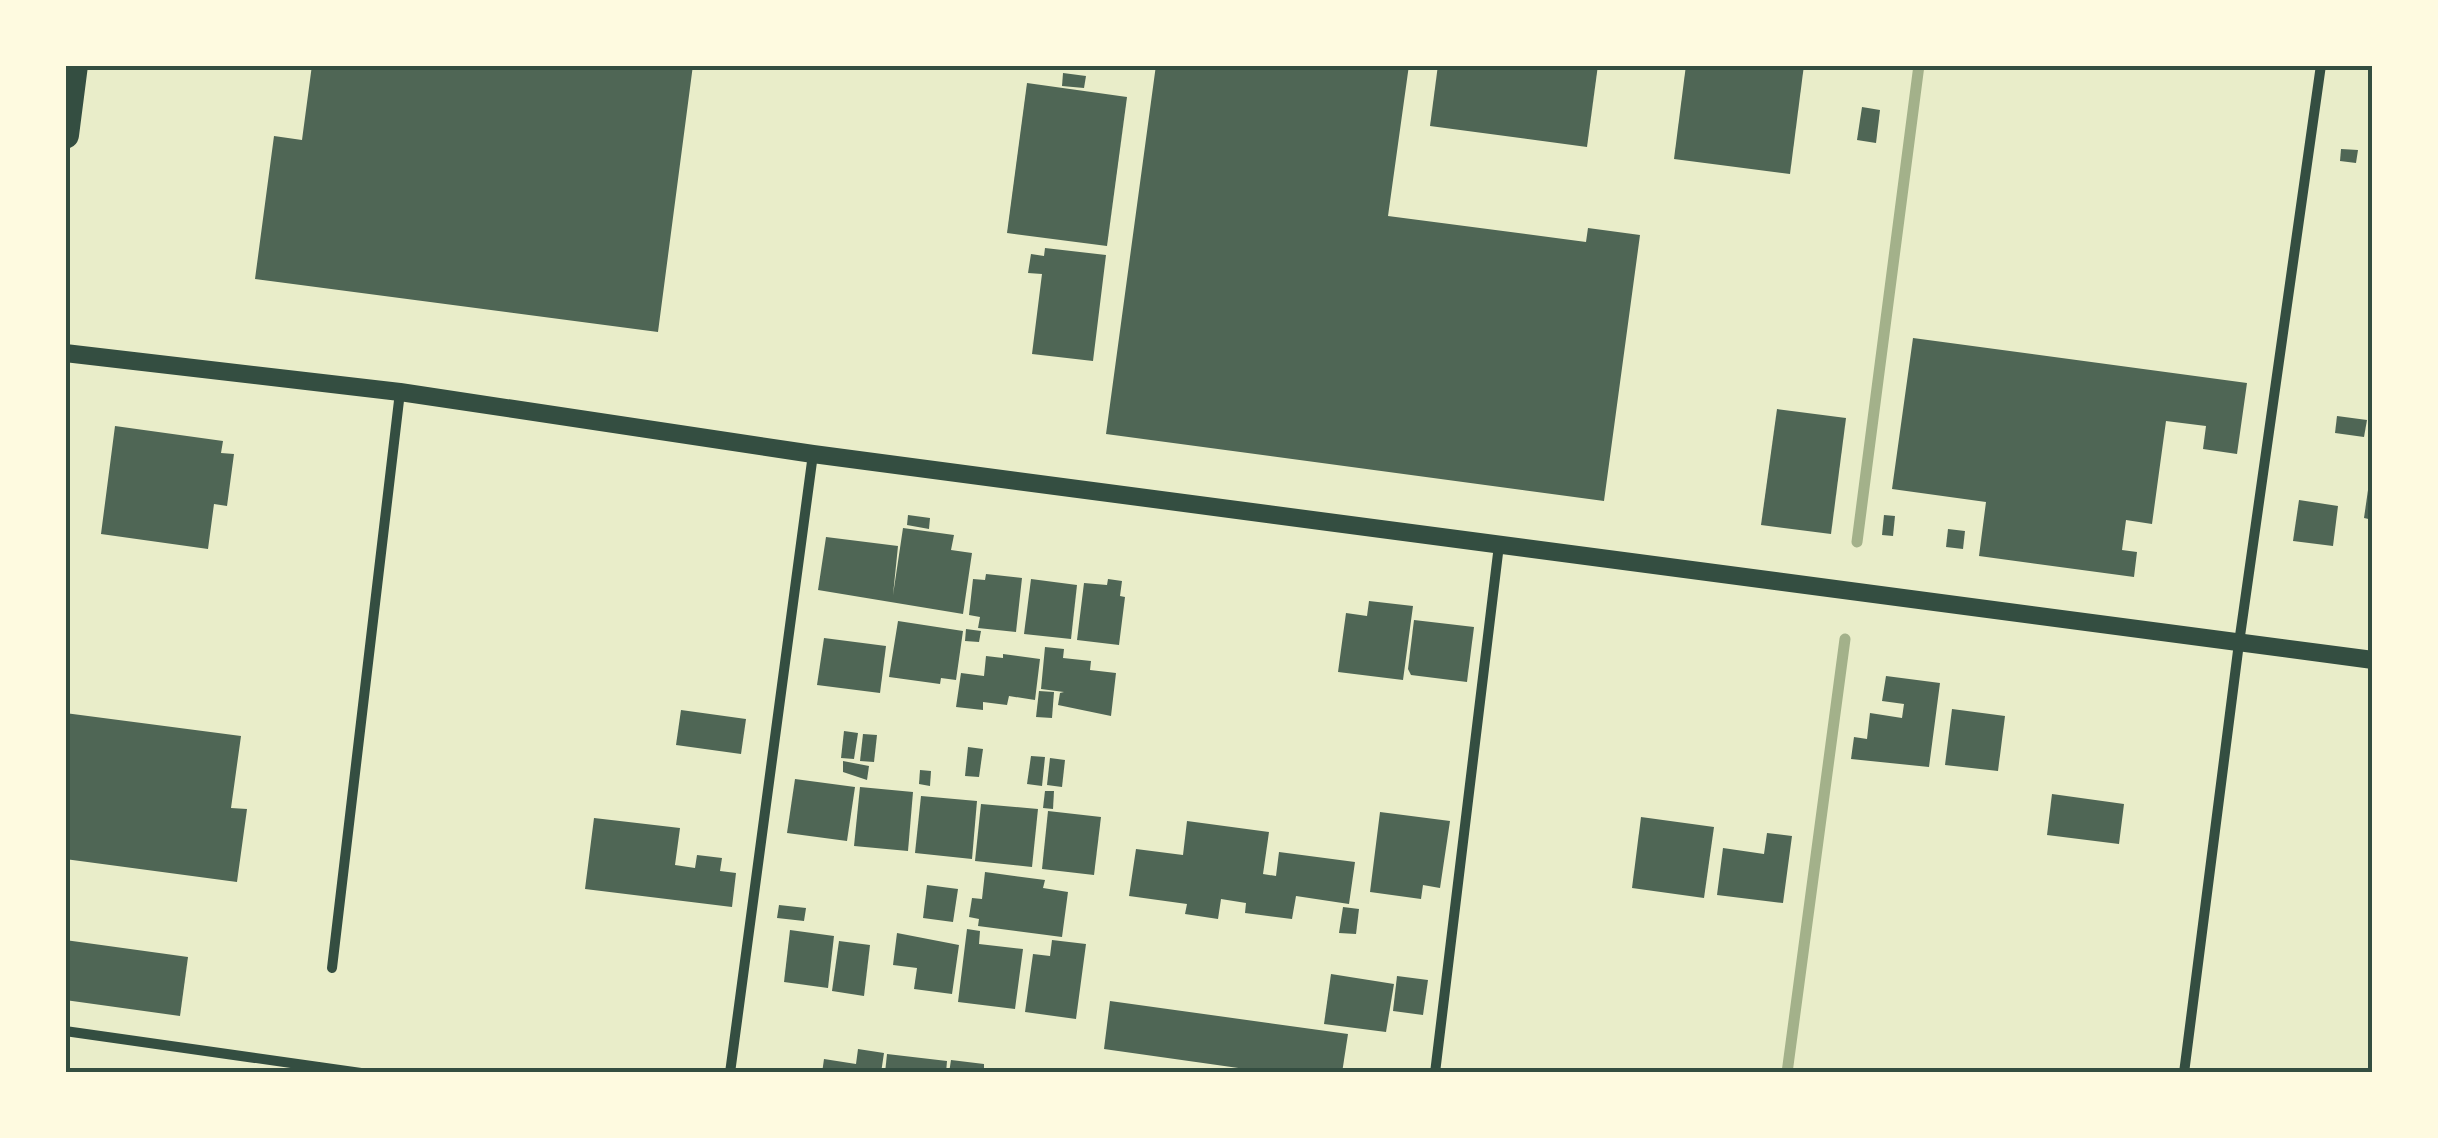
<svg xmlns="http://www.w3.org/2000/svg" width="2438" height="1138" viewBox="0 0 2438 1138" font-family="'Varela Round',sans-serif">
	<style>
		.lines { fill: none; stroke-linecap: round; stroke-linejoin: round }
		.stream { stroke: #a3b18a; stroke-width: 11 }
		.building { fill: #4f6655 }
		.minor { stroke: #344e41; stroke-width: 10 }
		.tertiary { stroke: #344e41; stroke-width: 18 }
		.trunk { stroke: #344e41; stroke-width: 28 }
		.neatline { fill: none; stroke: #344e41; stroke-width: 4 }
	</style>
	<rect width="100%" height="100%" fill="#e9edc9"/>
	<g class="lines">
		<g class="stream">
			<polyline points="1857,542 1919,65"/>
			<polyline points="1787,1073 1845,639"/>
		</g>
	</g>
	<g class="building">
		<polygon points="312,65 693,65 658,332 255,279 274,136 302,140"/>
		<polygon points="1156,65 1409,65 1388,216 1586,242 1588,228 1640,235 1604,501 1106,434"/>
		<polygon points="1438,65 1598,65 1587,147 1430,126"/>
		<polygon points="1686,65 1804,65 1790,174 1674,159"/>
		<polygon points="1063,73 1086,76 1084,88 1062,86"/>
		<polygon points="1027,83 1127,97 1107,246 1007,233"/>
		<polygon points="1862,107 1880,110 1876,143 1857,140"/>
		<polygon points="2341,149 2358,150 2356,163 2340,161"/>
		<polygon points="1045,248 1106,255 1093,361 1032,354 1042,274 1028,273 1031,254 1044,256"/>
		<polygon points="1913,338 2247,383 2237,454 2203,449 2206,426 2166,421 2152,524 2126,520 2122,550 2137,552 2134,577 1979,556 1986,502 1892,489"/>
		<polygon points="1777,409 1846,418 1831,534 1761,525"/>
		<polygon points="2337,416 2367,420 2364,437 2335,433"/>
		<polygon points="115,426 223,441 221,453 234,454 227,506 214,504 208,549 101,534"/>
		<polygon points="2371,469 2373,469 2373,520 2364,518"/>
		<polygon points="2299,500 2338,506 2333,546 2293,541"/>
		<polygon points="908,515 930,518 929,529 907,525"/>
		<polygon points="1884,515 1895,516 1893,536 1882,535"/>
		<polygon points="903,528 954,535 951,550 972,553 963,614 818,590 826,537 898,546 893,595"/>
		<polygon points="1948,529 1965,531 1963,549 1946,547"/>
		<polygon points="986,574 1022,578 1016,632 978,628 980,617 969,615 973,579 985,580"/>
		<polygon points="1031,579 1077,585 1071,639 1024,634"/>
		<polygon points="1108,579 1122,581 1120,596 1125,597 1119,645 1077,640 1084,583 1107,585"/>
		<polygon points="1369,601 1413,606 1403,680 1338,672 1346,613 1367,616"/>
		<polygon points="1414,620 1474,627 1467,682 1411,675 1408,669"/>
		<polygon points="898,621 963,631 956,680 941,678 940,684 889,677"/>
		<polygon points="966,629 981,631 979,642 965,641"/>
		<polygon points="824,638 886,646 880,693 817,685"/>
		<polygon points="1045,647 1064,649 1063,658 1091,661 1090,670 1116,673 1111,716 1058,705 1060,693 1064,692 1041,689"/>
		<polygon points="1003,654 1040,659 1035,700 1009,696 1007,705 983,702 983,710 956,707 961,673 984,676 986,656 1003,658"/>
		<polygon points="1886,676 1940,683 1929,767 1851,759 1854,737 1867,739 1870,713 1902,718 1904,704 1882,701"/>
		<polygon points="1039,691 1054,692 1052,718 1036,717"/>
		<polygon points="1952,709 2005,716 1998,771 1945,765"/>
		<polygon points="681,710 746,719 741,754 676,745"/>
		<polygon points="65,713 241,736 231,808 247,809 237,882 65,859"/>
		<polygon points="844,731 858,733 854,759 841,758"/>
		<polygon points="863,734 877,735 874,762 860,761"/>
		<polygon points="968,747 983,749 979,777 965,776"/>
		<polygon points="1031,756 1045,757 1042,786 1027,784"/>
		<polygon points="1050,758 1065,760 1062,787 1047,785"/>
		<polygon points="843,761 869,766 867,780 843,772"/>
		<polygon points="920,770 931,771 930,786 919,784"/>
		<polygon points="795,779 855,787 847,841 787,833"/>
		<polygon points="860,787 913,792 908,851 854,846"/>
		<polygon points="1045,791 1054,791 1053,809 1043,808"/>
		<polygon points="2052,794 2124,804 2119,844 2047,835"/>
		<polygon points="921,796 977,801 972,859 915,853"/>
		<polygon points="981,804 1038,809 1032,867 975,861"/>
		<polygon points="1048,811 1101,817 1094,875 1042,869"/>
		<polygon points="1380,812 1450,821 1440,888 1423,885 1421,899 1370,892"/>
		<polygon points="1641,817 1714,827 1704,898 1632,888"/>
		<polygon points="594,818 680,828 675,865 695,868 697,855 722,858 720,871 736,873 732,907 585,889"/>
		<polygon points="1187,821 1269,832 1263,874 1276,876 1279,852 1355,862 1349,904 1296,896 1292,919 1245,913 1246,903 1221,899 1218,919 1185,914 1187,904 1129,896 1136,849 1183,855"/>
		<polygon points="1767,833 1792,836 1783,903 1717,895 1723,848 1764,854"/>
		<polygon points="985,872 1045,880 1043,888 1068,892 1062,937 978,926 979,919 969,917 972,898 982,899"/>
		<polygon points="927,885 958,889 953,922 923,918"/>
		<polygon points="779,905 806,908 804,921 777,918"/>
		<polygon points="1343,907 1359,909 1356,934 1339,933"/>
		<polygon points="967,929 980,931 979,944 1023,949 1015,1009 958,1002"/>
		<polygon points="790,930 834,936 828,988 784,982"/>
		<polygon points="897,933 959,945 952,994 914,989 917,968 893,965"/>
		<polygon points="65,940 188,957 180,1016 65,1000"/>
		<polygon points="1052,940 1086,944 1076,1019 1025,1012 1033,954 1050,956"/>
		<polygon points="839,941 870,945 864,996 832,991"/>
		<polygon points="1331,974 1394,984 1386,1032 1324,1024"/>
		<polygon points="1397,976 1428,980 1423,1015 1393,1011"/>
		<polygon points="1110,1001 1348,1034 1342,1073 1274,1073 1104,1049"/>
		<polygon points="858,1049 884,1053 881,1073 822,1073 824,1059 856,1064"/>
		<polygon points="887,1054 947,1061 946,1073 885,1073"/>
		<polygon points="951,1060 984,1064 984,1070 992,1073 949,1073"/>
	</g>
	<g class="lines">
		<g class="minor">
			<polyline points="332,968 400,392"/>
			<polyline points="65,1031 361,1073"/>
			<polyline points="730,1073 813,454"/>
			<polyline points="1435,1073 1499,545"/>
			<polyline points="2184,1073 2239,643 2321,65"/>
		</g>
		<polyline class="tertiary" points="65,353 400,392 813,454 2373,660"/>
		<polyline class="trunk" points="65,135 74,65"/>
	</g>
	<rect width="2438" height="1138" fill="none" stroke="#fefae0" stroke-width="135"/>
	<rect x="68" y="68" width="2302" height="1002" class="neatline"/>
</svg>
